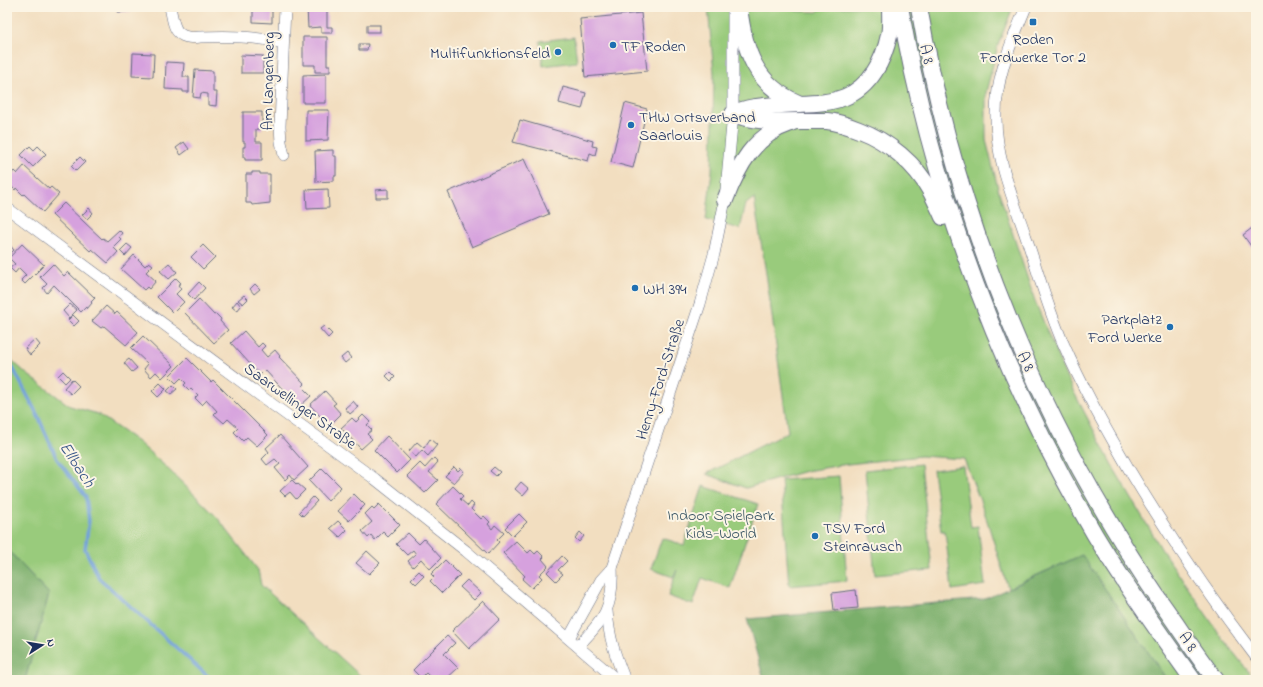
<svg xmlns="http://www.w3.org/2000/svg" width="1263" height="687" viewBox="0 0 1263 687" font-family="'Indie Flower',sans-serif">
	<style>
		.green { fill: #99cb7b; stroke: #5a7d6c }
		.forest { fill: #7aaf6b; stroke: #4a6f64 }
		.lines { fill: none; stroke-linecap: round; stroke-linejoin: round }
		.stream { stroke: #72a1db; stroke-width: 3.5 }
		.building { fill: #d6a1de }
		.minor-casing { stroke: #666c80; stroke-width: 12 }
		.highway-casing { stroke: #666c80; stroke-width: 18 }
		.minor { stroke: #fff; stroke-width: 11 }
		.highway { stroke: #fff; stroke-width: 16 }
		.poi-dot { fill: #1f6fb2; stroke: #fcf5e5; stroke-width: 1.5 }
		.labels { text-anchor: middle; stroke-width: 4; stroke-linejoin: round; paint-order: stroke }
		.poi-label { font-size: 16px; fill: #1b2f5e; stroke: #fcf5e5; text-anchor: start }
		.street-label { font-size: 16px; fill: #1b2f5e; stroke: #fcf5e5 }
		.park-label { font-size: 16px; fill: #3a5665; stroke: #fcf5e5 }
		.water-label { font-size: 17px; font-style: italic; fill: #39578a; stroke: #fcf5e5 }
	</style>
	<rect width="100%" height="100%" fill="#fcf5e5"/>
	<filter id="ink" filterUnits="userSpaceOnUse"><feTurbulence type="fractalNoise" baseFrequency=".025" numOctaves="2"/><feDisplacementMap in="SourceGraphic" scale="8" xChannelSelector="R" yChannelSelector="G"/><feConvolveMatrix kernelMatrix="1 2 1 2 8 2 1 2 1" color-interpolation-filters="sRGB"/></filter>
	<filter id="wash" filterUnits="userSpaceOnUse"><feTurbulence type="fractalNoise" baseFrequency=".012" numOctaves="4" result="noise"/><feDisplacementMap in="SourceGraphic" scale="16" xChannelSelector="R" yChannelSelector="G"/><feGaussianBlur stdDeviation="0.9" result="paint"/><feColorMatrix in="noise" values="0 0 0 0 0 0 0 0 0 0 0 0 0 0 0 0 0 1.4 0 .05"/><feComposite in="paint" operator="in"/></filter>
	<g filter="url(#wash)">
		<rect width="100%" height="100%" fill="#f2dec0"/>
		<g class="green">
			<polygon points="708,7 789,7 797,11 817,12 823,7 1013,7 998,45 986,92 986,140 999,192 1035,301 1066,377 1113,467 1162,550 1223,639 1255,680 1167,680 1082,555 1008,588 984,511 964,459 921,456 848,464 806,471 746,488 706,474 788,432 767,280 754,198 746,204 740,229 706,220 712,171 714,74"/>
			<polygon points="574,37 577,62 543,66 540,41"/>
			<polygon points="7,356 27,374 70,406 98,414 138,442 165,466 216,516 258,570 261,585 365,680 25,680 49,594 7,549"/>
			<polygon points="921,464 932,570 875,575 865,470"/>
			<polygon points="963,466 971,527 978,526 985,585 952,590 945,531 941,531 933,470"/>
			<polygon points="839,476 847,581 789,586 781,480"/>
			<polygon points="703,486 758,504 730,588 702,578 693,605 668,596 677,570 673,577 651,569 662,538 684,545"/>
		</g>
		<g class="forest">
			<polygon points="7,549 49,594 25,680 7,680"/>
			<polygon points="1082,555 1167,680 764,680 747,619 985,599"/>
		</g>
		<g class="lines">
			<polyline class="stream" points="7,363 13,368 38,416 57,459 86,497 89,521 85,549 99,578 212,680"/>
		</g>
		<g id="blocks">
			<g class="building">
				<polygon points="117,7 138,7 138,11 118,12"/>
				<polygon points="253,7 272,7 272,23 253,22"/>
				<polygon points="307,7 330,7 330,9 327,9 327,27 332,27 332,33 321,33 321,27 308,28"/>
				<polygon points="641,13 647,71 585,77 580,19"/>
				<rect x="367" y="25" width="13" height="7"/>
				<polygon points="303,37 327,37 327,65 330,65 330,72 315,72 315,65 303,65"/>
				<polygon points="359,44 368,44 367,50 359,50"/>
				<polygon points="133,53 154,54 153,77 132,76"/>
				<polygon points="241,55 263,56 263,73 241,73"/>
				<polygon points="166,62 184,63 183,77 189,77 189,92 183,92 183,90 165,89"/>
				<polygon points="195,70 213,71 213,92 217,92 216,106 208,105 208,94 201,93 200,98 193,97"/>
				<polygon points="326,74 326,103 303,103 303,75"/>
				<polygon points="563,87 586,93 582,109 559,103"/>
				<polygon points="625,103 647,109 633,168 611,162"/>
				<polygon points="306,110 329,110 328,140 306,141"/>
				<polygon points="243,112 262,112 262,129 256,129 256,142 262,142 262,160 245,160 245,157 243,157 243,147 245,147 245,142 243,142"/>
				<polygon points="520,120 593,141 592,146 597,147 595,155 590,153 588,161 513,142"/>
				<polygon points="184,142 189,149 181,155 176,148"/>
				<polygon points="30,146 34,150 38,146 46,154 33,167 21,155"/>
				<polygon points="333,150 333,156 336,156 336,176 334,176 334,181 316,182 315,151"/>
				<polygon points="80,157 85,162 76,171 71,166"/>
				<polygon points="524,159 549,214 472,247 448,192"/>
				<polygon points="24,166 49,189 51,187 59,194 43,212 24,194 23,195 16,188 15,190 7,182 7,179 14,171 17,174"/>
				<polygon points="252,172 260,172 260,174 270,174 270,203 252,205 251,203 246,203 246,174 252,174"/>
				<polygon points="328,189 329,208 307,209 306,190"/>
				<polygon points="388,189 388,198 376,198 376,190"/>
				<polygon points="64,203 102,239 103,238 107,241 119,230 122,233 119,237 121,239 113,247 118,252 108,263 92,249 90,251 52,215"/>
				<polygon points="89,208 93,213 87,219 82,215"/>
				<polygon points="1256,225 1256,253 1243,235"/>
				<polygon points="7,242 14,250 7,257"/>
				<polygon points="22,244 44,265 25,284 21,280 26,275 19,268 15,273 10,268 15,264 9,258"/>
				<polygon points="127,244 132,248 125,256 120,251"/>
				<polygon points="203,245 215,257 203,269 191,257"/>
				<polygon points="134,255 145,266 149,262 153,265 146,272 156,281 149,289 147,287 144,290 121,269"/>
				<polygon points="169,263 177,272 169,279 160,271"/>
				<polygon points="53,264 64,276 68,272 95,298 91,302 92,303 87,309 86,307 81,312 54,285 47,293 43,288 47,284 40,277"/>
				<polygon points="176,278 181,283 178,285 181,289 176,294 184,302 173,313 157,297"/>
				<polygon points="199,282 205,288 194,300 188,294"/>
				<polygon points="255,284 260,289 254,294 250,289"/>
				<polygon points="244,295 248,299 243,304 238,300"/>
				<polygon points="199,299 214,315 216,314 221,319 220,321 228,330 214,343 185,313"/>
				<polygon points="237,301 241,306 237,311 232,307"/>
				<polygon points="70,304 77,310 69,318 63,311"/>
				<polygon points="106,306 115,314 117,312 138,332 126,345 104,326 101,328 92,321"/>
				<polygon points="73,315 79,321 74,326 68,320"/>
				<polygon points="324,326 332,334 328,338 320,329"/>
				<polygon points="244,331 258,347 262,343 265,346 261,350 267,357 275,350 280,356 279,357 305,384 302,387 311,396 299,407 265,370 260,375 231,343"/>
				<polygon points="143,336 174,366 162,378 156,372 151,377 144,369 148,364 131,348"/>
				<polygon points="35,339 40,345 30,355 25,348"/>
				<polygon points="347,353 351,358 345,363 341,358"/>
				<polygon points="187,358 211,382 213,380 268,435 257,446 247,437 243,441 234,432 238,428 228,419 224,423 214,414 217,411 207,400 202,405 195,398 198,395 191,388 189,390 184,385 186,383 181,378 176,383 169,376"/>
				<polygon points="129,359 137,368 132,372 124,363"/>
				<polygon points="63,371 70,378 65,383 58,376"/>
				<polygon points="390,372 395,377 391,381 386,376"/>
				<polygon points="72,379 79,386 71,394 64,388"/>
				<polygon points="160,383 166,389 158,397 152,391"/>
				<polygon points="173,385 177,389 171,394 167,391"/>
				<polygon points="325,391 336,403 333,405 341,414 329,426 310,405"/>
				<polygon points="353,401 358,407 350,414 345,408"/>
				<polygon points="363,415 370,422 367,425 372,430 367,434 372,439 361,449 341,428 352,418 356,422"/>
				<polygon points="280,435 308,467 294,480 290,475 285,480 275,468 280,464 275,459 267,465 262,459 269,452 266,448"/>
				<polygon points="387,436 410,460 397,473 374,450"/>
				<polygon points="430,439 437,445 428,456 422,450 416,457 409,451 417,442 424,448"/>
				<polygon points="434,458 438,462 429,472 438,480 425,493 407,476 420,463 425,468"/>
				<polygon points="454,467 458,471 461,468 464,472 454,483 445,476"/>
				<polygon points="494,467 500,472 496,476 490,471"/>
				<polygon points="322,468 341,487 328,501 309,481"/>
				<polygon points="292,480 297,485 298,484 305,490 296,499 290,492 285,496 280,491"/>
				<polygon points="521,482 529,489 523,496 515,489"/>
				<polygon points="453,486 463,496 460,499 468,506 471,502 474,505 471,509 481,519 484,516 490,522 488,524 492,529 495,525 504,533 497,540 499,542 488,554 436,504"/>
				<polygon points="354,494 365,505 349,521 338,511"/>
				<polygon points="313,497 317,501 303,516 299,512"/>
				<polygon points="379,504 400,525 388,537 383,532 375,540 371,535 368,538 362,531 372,522 365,514 372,507 374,509"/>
				<polygon points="519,514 527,522 513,536 505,528"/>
				<polygon points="338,521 347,530 340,537 330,528"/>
				<polygon points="580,532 584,536 579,542 575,538"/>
				<polygon points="408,533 419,544 424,539 441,558 430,569 421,559 413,567 408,561 416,554 413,550 407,555 396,544"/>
				<polygon points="516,541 528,553 531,550 535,554 538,551 544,557 542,559 548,566 539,575 542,578 532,588 522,579 525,576 503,553"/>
				<polygon points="367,551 380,563 369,574 356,563"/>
				<polygon points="562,556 567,561 558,570 563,574 556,581 547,572"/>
				<polygon points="445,560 460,575 442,593 430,581 434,577 431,574"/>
				<polygon points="419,571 424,576 416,584 411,579"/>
				<polygon points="467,580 481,593 474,600 460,587"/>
				<polygon points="856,590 858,608 834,610 832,593"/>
				<polygon points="483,601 500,619 469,649 452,631"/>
				<polygon points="447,636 455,643 444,654 458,668 445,680 433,680 426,673 421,678 413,670"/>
			</g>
		</g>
	</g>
	<g filter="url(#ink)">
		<use href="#blocks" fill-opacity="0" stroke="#666c80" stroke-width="1"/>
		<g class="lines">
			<g class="minor-casing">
				<g id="minor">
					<path d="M170,7C172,15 173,28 179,33C184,38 194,38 200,37C229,36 254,36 283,43"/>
					<path d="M1026,7C1011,43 995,78 996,118C996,159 1013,198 1026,237C1038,272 1048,309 1063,343C1082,387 1106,429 1130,471C1169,536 1210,597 1256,657"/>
					<polyline points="284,155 281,142 280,126 285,7"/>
					<polyline points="7,208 258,394 375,479 466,551 617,680"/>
					<path d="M607,611C609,638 615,655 625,680"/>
					<polyline points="569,638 601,580 612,568"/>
					<path d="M578,646C604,620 614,606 612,568L700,304L714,254L725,200L733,114V12"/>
				</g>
			</g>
			<g class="highway-casing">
				<g id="highway">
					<path d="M739,7C744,50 755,85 798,103"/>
					<path d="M900,7C933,195 999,370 1095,535C1125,585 1159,633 1193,680"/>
					<path d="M919,7C956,221 1040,425 1162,604C1180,629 1197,656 1216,680"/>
					<path d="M733,114C763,125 796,120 827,121C837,122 849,126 859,130C888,141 916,164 931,192C935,200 939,208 943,217"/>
					<path d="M733,114C748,106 764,106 781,105C802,103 825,105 845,97C870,87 884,60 889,35C891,26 890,16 890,7"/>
					<path d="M725,200C738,166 754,135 791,123"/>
				</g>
			</g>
			<use href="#minor" class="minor"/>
			<use href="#highway" class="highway"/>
		</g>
	</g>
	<g class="poi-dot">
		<rect x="1029" y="18" width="8" height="8" rx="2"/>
		<circle cx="613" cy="45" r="4"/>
		<circle cx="558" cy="52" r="4"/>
		<circle cx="631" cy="125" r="4"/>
		<circle cx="635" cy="288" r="4"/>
		<circle cx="1170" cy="327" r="4"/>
		<circle cx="815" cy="536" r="4"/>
	</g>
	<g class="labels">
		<g class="poi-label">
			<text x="1033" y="44" text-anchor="middle">Roden<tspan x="1033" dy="18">Fordwerke Tor 2</tspan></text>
			<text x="621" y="51">TF Roden</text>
			<text x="550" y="58" text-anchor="end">Multifunktionsfeld</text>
			<text x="639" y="122">THW Ortsverband<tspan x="639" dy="18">Saarlouis</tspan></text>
			<text x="643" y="294">WH 394</text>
			<text x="1162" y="324" text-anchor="end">Parkplatz<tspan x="1162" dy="18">Ford Werke</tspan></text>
			<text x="823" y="533">TSV Ford<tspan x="823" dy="18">Steinrausch</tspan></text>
		</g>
		<g class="street-label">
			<text transform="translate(928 54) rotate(78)" y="6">A 8</text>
			<text transform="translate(267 81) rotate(-89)" y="6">Am Langenberg</text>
			<text transform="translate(1027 361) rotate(65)" y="6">A 8</text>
			<text transform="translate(659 379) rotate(-72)" y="6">Henry-Ford-Straße</text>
			<text transform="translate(301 405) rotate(36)" y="6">Saarwellinger Straße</text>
			<text transform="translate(1189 641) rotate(55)" y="6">A 8</text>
		</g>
		<g class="park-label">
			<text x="721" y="520">Indoor Spielpark<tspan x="721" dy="18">Kids-World</tspan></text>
		</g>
		<g class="water-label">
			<text transform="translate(78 464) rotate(57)" y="6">Ellbach</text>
		</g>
	</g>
	<rect width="1263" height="687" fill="none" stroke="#fcf5e5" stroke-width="24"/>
	<g transform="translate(42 645) rotate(78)" stroke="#fcf5e5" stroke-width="3" paint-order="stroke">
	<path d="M0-3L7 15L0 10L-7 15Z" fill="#1b2f5e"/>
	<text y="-6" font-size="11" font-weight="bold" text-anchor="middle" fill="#1b2f5e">N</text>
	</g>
</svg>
